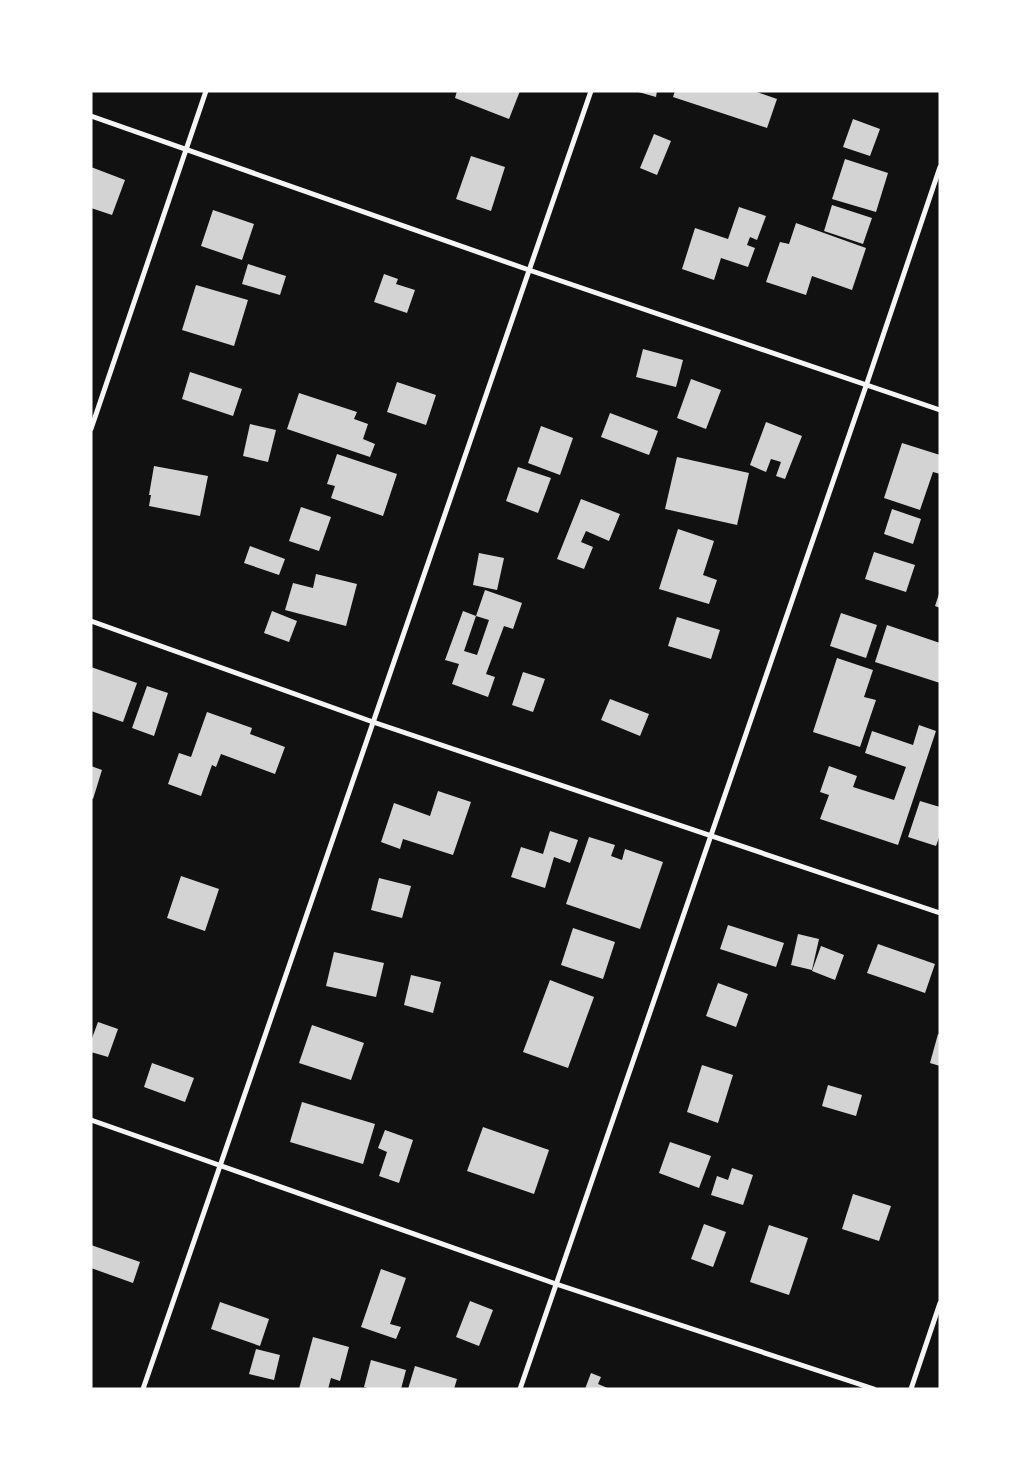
<svg xmlns="http://www.w3.org/2000/svg" width="1031" height="1480" viewBox="0 0 1031 1480" font-family="Lora,serif">
	<style>
		.building { fill: #d3d3d3; fill-rule: evenodd }
		.lines { fill: none; stroke-linecap: round; stroke-linejoin: round }
		.minor { stroke: #f5f5f5; stroke-width: 5 }
	</style>
	<rect width="100%" height="100%" fill="#111"/>
	<g class="building">
		<polygon points="457,91 520,91 509,119 455,98"/>
		<polygon points="635,91 657,91 656,97"/>
		<polygon points="675,91 754,91 777,99 767,128 673,97"/>
		<polygon points="853,119 880,129 870,156 843,147"/>
		<polygon points="654,134 671,141 657,175 640,168"/>
		<polygon points="471,156 505,167 491,211 456,199"/>
		<polygon points="845,159 888,173 876,212 832,199"/>
		<polygon points="91,167 125,180 112,215 91,208"/>
		<polygon points="832,205 872,218 863,244 824,231"/>
		<polygon points="739,207 766,216 757,240 750,237 747,245 755,248 748,267 721,258 714,280 682,269 695,228 728,239"/>
		<polygon points="213,210 254,224 242,260 201,246"/>
		<polygon points="796,223 866,248 852,290 812,276 806,295 766,282 780,242 789,244"/>
		<polygon points="248,264 286,276 280,295 242,284"/>
		<polygon points="384,274 398,279 396,284 415,290 407,313 374,302"/>
		<polygon points="196,285 248,300 234,346 182,330"/>
		<polygon points="643,349 683,360 676,387 636,377"/>
		<polygon points="190,372 242,389 233,416 182,399"/>
		<polygon points="691,379 721,390 706,429 677,418"/>
		<polygon points="397,382 436,395 426,425 387,412"/>
		<polygon points="299,393 357,412 354,419 368,424 363,439 375,444 370,457 287,429"/>
		<polygon points="610,413 658,431 649,455 601,437"/>
		<polygon points="766,422 802,436 785,479 776,476 781,462 771,459 766,472 750,465"/>
		<polygon points="250,424 276,430 268,462 243,456"/>
		<polygon points="541,426 573,438 560,475 528,463"/>
		<polygon points="902,443 940,455 940,474 933,472 920,510 884,498"/>
		<polygon points="337,454 397,474 383,516 331,498 335,486 327,484"/>
		<polygon points="677,457 749,473 737,525 665,509"/>
		<polygon points="154,466 208,476 200,516 149,506 151,495 149,495"/>
		<polygon points="518,467 551,478 538,513 506,501"/>
		<polygon points="581,499 620,514 609,541 586,531 581,542 593,547 584,569 557,559"/>
		<polygon points="301,507 331,517 319,551 289,541"/>
		<polygon points="892,509 921,519 913,544 884,534"/>
		<polygon points="678,529 714,541 703,575 717,580 709,604 659,589"/>
		<polygon points="250,546 285,559 279,575 244,563"/>
		<polygon points="874,552 915,565 906,592 865,579"/>
		<polygon points="479,553 504,558 497,590 473,585"/>
		<polygon points="316,574 357,584 346,626 285,610 293,583 313,588"/>
		<path d="M485,590L522,603L513,629L504,626L486,674L495,677L488,697L452,684L459,664L445,660L463,611L476,616ZM476,616L489,620L477,655L464,651Z"/>
		<polygon points="939,594 940,595 940,608 935,606"/>
		<polygon points="272,611 297,621 289,642 264,633"/>
		<polygon points="841,613 877,625 866,658 830,646"/>
		<polygon points="677,617 720,630 711,659 668,646"/>
		<polygon points="887,625 940,643 940,683 875,662"/>
		<polygon points="837,658 873,670 864,697 876,700 860,747 813,732"/>
		<polygon points="91,667 137,683 123,722 91,711"/>
		<polygon points="523,672 545,679 533,712 512,705"/>
		<polygon points="147,686 168,693 154,736 132,728"/>
		<polygon points="610,699 649,714 640,736 601,720"/>
		<polygon points="207,712 252,728 250,734 285,747 275,774 221,754 216,767 212,765 201,796 168,784 179,753 191,757"/>
		<polygon points="919,725 936,731 898,845 820,819 829,795 820,792 829,766 857,776 853,787 894,800 906,767 865,753 872,731 913,745"/>
		<polygon points="91,766 102,770 93,799 91,798"/>
		<polygon points="438,791 471,802 453,855 403,839 400,849 381,842 394,803 430,816"/>
		<polygon points="920,801 940,807 940,835 936,846 908,837"/>
		<polygon points="550,831 578,840 570,863 554,857 545,888 511,877 521,847 543,854"/>
		<polygon points="589,837 615,845 611,856 622,860 625,849 663,862 640,929 566,904"/>
		<polygon points="181,876 219,889 205,931 167,918"/>
		<polygon points="379,878 411,886 402,918 371,910"/>
		<polygon points="728,925 784,943 776,967 720,949"/>
		<polygon points="573,928 615,942 603,979 561,965"/>
		<polygon points="798,934 819,939 812,970 791,965"/>
		<polygon points="878,944 935,964 925,993 867,973"/>
		<polygon points="821,946 844,955 835,980 812,971"/>
		<polygon points="334,952 384,963 376,997 326,986"/>
		<polygon points="411,975 441,982 433,1013 404,1005"/>
		<polygon points="550,980 594,997 568,1068 523,1052"/>
		<polygon points="718,983 748,994 736,1027 706,1016"/>
		<polygon points="98,1022 118,1029 108,1057 91,1052 91,1041"/>
		<polygon points="312,1025 364,1043 351,1080 299,1063"/>
		<polygon points="938,1034 940,1035 940,1066 930,1063"/>
		<polygon points="152,1063 194,1078 185,1102 144,1087"/>
		<polygon points="702,1065 733,1075 718,1123 687,1112"/>
		<polygon points="828,1085 862,1095 856,1116 822,1106"/>
		<polygon points="302,1102 375,1124 363,1164 290,1142"/>
		<polygon points="483,1127 549,1150 534,1194 467,1171"/>
		<polygon points="385,1130 413,1140 399,1183 379,1176 387,1152 378,1148"/>
		<polygon points="670,1142 711,1156 699,1188 659,1173"/>
		<polygon points="732,1168 753,1175 743,1205 711,1195 717,1176 728,1180"/>
		<polygon points="853,1194 891,1206 879,1241 842,1229"/>
		<polygon points="704,1224 726,1232 713,1267 691,1259"/>
		<polygon points="769,1225 808,1238 789,1295 750,1282"/>
		<polygon points="91,1245 140,1262 133,1283 91,1268"/>
		<polygon points="381,1269 406,1278 390,1324 401,1327 396,1339 361,1327"/>
		<polygon points="470,1301 493,1310 479,1346 456,1337"/>
		<polygon points="220,1302 269,1319 260,1346 211,1329"/>
		<polygon points="313,1337 349,1347 340,1381 331,1378 328,1389 299,1389"/>
		<polygon points="256,1349 280,1355 274,1380 249,1374"/>
		<polygon points="371,1360 406,1370 401,1389 371,1389 364,1387"/>
		<polygon points="415,1366 457,1379 454,1389 408,1389"/>
		<polygon points="591,1373 601,1377 598,1384 610,1389 585,1389"/>
	</g>
	<g class="lines">
		<g class="minor">
			<polyline points="91,116 529,270 940,410"/>
			<polyline points="91,429 206,91"/>
			<polyline points="91,621 373,722 940,913"/>
			<polyline points="91,1120 556,1284 874,1389"/>
			<polyline points="143,1389 591,91"/>
			<polyline points="520,1389 866,386 940,167"/>
			<polyline points="911,1389 940,1303"/>
		</g>
	</g>
	<rect width="1031" height="1480" fill="none" stroke="#ffffff" stroke-width="185"/>
</svg>
